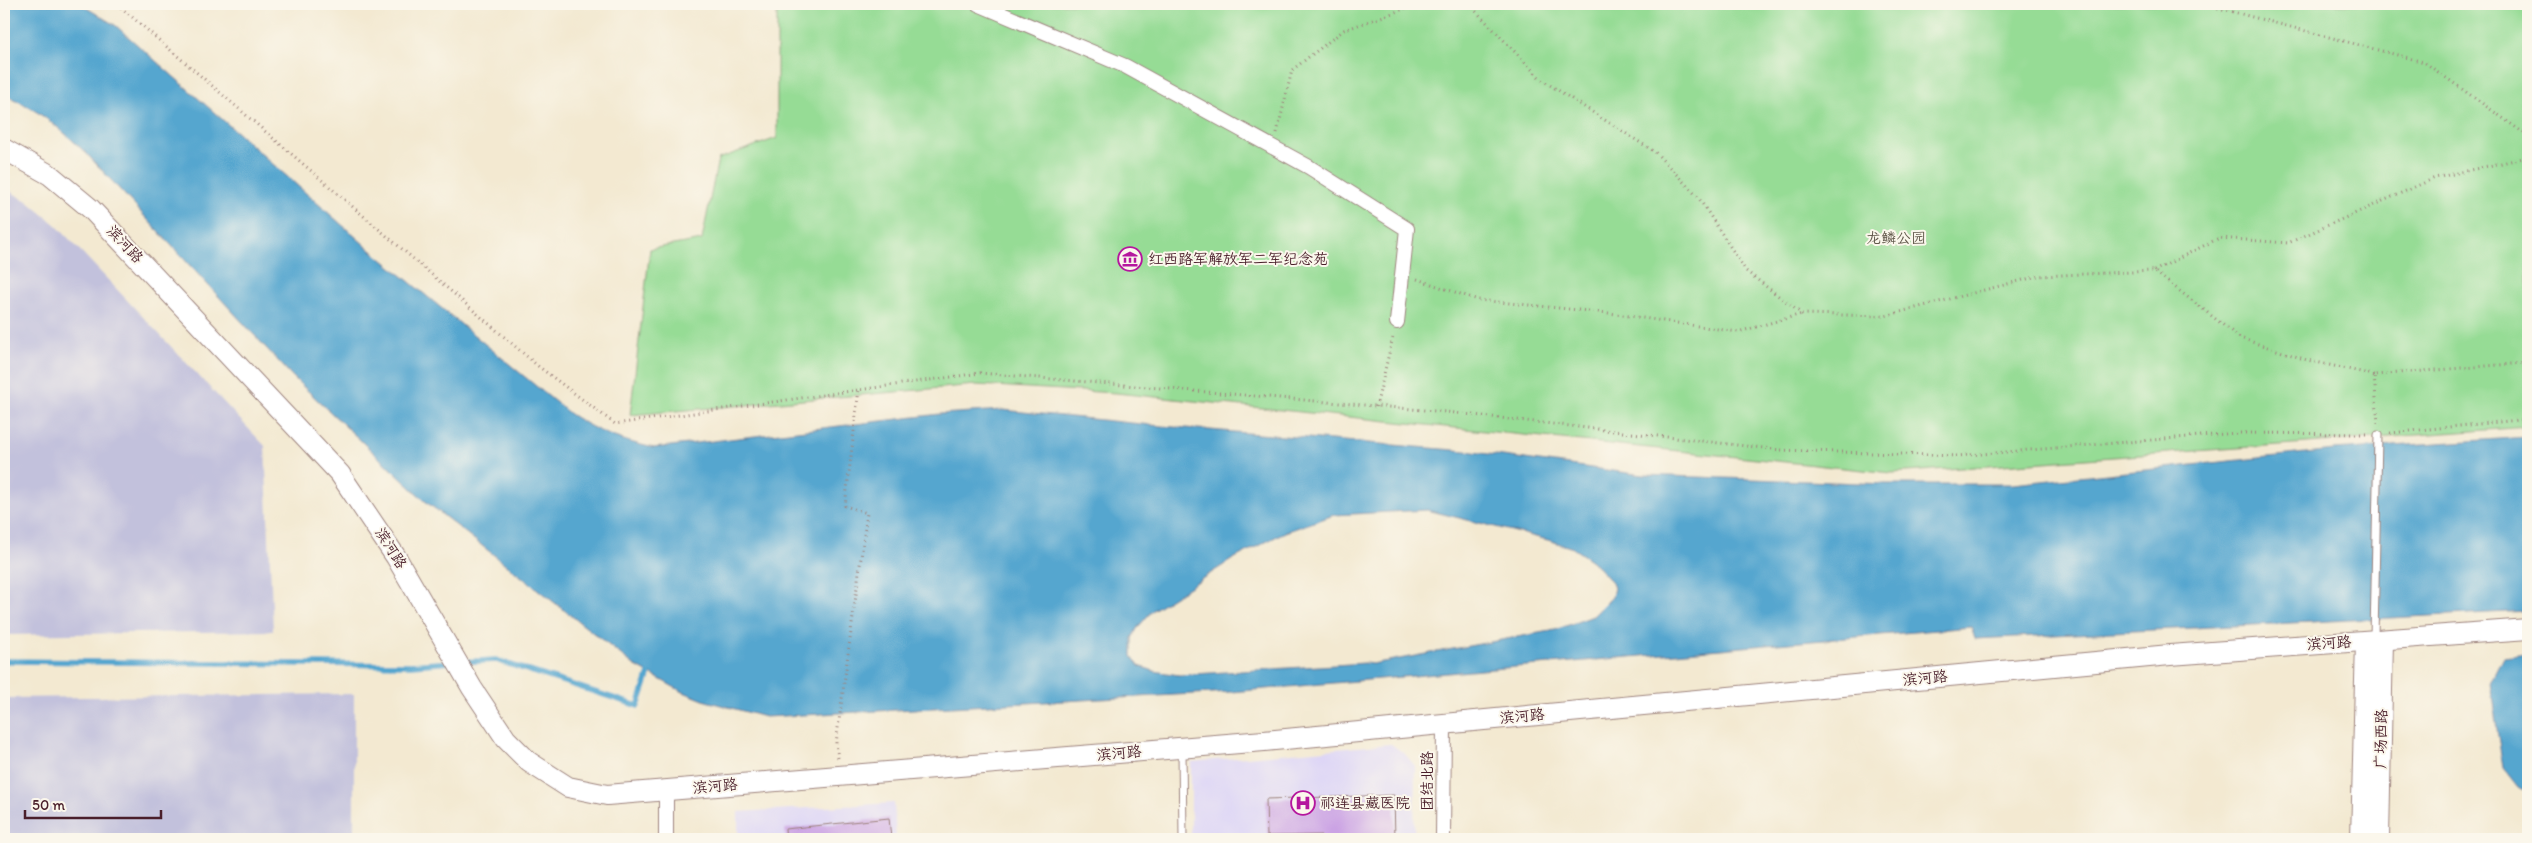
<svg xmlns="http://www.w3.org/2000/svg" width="2532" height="843" viewBox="0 0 2532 843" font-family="Itim,'LXGW WenKai TC',sans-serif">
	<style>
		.built { fill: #ddd5f6 }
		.industrial { fill: #c2c1dc }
		.green { fill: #96dc95; stroke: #707e60 }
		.water { fill: #54a6cf; stroke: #4f627d; fill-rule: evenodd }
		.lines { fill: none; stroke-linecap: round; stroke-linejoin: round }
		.stream { stroke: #54a6cf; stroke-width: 5.5 }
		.building { fill: #cba3e4 }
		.lane-casing { stroke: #9e847e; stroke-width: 9 }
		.street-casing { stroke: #9e847e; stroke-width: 16 }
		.secondary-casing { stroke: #9e847e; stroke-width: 22 }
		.path { stroke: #9e847e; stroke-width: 3; stroke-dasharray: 1 4; stroke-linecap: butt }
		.lane { stroke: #fff; stroke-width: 7 }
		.street { stroke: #fff; stroke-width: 14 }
		.secondary { stroke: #fff; stroke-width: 20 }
		.labels { text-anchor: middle; stroke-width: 4; stroke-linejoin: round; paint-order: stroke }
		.park-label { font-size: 15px; fill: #61584b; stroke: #fbf7ec }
		.street-label { font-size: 15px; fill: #4a1f2b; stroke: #fbf7ec }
		.poi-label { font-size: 15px; fill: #4a1f2b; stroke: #fbf7ec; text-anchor: start }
	</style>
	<rect width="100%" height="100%" fill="#fbf7ec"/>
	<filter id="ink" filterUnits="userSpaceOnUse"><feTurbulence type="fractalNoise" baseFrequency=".02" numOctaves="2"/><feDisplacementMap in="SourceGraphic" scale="10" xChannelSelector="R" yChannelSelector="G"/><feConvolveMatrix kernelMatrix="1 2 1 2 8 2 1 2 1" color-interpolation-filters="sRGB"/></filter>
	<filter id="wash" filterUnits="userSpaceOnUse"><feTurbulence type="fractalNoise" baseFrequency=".0096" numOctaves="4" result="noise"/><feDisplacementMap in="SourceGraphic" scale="20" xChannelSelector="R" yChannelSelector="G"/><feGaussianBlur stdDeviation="1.12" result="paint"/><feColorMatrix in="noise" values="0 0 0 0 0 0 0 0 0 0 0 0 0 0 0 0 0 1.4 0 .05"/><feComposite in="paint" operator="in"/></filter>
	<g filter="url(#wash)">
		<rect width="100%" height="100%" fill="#f3e9d1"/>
		<g class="built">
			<polygon points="1391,744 1405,754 1415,766 1414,839 1191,839 1191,762"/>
			<polygon points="894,803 896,839 738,839 738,812"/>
		</g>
		<g class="industrial">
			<polygon points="4,188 27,201 56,225 265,446 273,631 4,635"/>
			<polygon points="354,694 354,839 4,839 4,698"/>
		</g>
		<polygon class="green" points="777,4 2528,4 2528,427 1892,473 1116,393 976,385 630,415 650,249 702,240 718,159 777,138"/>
		<g class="water">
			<path d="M4,4H80L115,25L366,246L570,414C601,434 619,440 654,448L940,414L1003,410L1161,426L1466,451L1643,475L1887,484H2013L2334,450L2528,437V611L1975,639L1971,627L1231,692L765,717L706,701L681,691L634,665L425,501L293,377L86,153C62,130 36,107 4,95ZM1427,510L1548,540L1573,548L1592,561L1612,582L1614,587L1612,597L1593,616L1555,630L1372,664L1365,663L1179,675L1154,671L1139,666L1132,656V638L1138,627L1153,610L1233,559L1285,532L1334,515Z"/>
			<polygon points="2528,654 2528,793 2518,787 2503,768 2490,683 2503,657"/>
		</g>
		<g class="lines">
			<g class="stream">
				<polyline points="4,661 411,665 452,662"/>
				<polyline points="461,662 496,660 638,706 651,667"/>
			</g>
		</g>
		<g id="blocks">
			<g class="building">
				<polygon points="1394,795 1395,839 1321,839 1321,835 1267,836 1266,799"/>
				<polygon points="889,818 891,839 786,839 785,829"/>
			</g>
		</g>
	</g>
	<g filter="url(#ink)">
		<use href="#blocks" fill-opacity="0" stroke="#9e847e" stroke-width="1"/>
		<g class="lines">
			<g class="lane-casing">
				<g id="lane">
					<polyline points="2374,637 2378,435"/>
					<polyline points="1182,750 1183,839"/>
				</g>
			</g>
			<g class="street-casing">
				<g id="street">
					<polyline points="978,4 1125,66 1309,167 1407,229 1397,322"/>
					<polyline points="666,839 666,791"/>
					<polyline points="1443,839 1444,723"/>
				</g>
			</g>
			<g class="secondary-casing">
				<g id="secondary">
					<polyline points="4,149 50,175 91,209 340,474 396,557 472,688 506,739 529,762 568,787 607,795 1264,741 2170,655 2528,629"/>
					<polyline points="2361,839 2366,641"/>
					<polyline points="2379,839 2383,640"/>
				</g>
			</g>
			<g class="path">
				<polyline points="117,4 538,366 615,424 980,373 1447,412 1781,450 1957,456 2237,433 2366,434"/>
				<polyline points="1469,4 1542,80 1655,152 1698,197 1746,271 1802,314 1885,316 2038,276 2154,271 2240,338 2307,360 2374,375"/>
				<polyline points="2203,4 2424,62 2528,136"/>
				<polyline points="1277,133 1292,70 1344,30 1418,4"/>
				<polyline points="2154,271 2219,238 2288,243 2435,178 2528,157"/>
				<polyline points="1417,279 1478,300 1609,313 1738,332 1802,314"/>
				<polyline points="1376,407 1393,337"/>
				<polyline points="2378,423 2374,375 2524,363 2528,360"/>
				<polyline points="2390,433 2528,419"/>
				<polyline points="838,758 836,743 867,513 845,506 859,389"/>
			</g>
			<use href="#lane" class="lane"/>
			<use href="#street" class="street"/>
			<use href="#secondary" class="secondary"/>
		</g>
	</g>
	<defs>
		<g id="museum-ring" transform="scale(1.25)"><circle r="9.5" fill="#fbf7ec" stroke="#b5179e" stroke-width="1.5"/><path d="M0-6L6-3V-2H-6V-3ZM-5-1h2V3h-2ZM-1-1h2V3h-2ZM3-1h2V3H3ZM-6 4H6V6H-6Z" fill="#b5179e"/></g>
		<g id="hospital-ring" transform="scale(1.25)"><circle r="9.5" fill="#fbf7ec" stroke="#b5179e" stroke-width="1.5"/><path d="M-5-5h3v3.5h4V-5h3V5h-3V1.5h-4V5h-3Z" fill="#b5179e"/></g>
	</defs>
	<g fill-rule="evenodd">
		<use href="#museum-ring" x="1130" y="259"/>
		<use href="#hospital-ring" x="1303" y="803"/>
	</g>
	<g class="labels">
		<g class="park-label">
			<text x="1896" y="243">龙鳞公园</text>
		</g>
		<g class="street-label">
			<text transform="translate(125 244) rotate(47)" y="5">滨河路</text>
			<text transform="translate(391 548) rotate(58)" y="5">滨河路</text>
			<text transform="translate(2329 643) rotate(-4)" y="5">滨河路</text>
			<text transform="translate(1925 678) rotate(-5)" y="5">滨河路</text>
			<text transform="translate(1522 716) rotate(-5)" y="5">滨河路</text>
			<text transform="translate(2381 739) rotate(-89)" y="5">广场西路</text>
			<text transform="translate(1119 753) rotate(-5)" y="5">滨河路</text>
			<text transform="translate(1427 781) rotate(-90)" y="5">团结北路</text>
			<text transform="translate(715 786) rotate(-5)" y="5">滨河路</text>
		</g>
		<g class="poi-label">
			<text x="1148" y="264">红西路军解放军二军纪念苑</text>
			<text x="1320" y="808">祁连县藏医院</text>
		</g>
	</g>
	<rect width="2532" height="843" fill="none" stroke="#fbf7ec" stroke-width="20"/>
	<path d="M25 810v8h136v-8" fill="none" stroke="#4a1f2b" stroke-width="2.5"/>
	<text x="32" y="810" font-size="15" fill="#4a1f2b" stroke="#fbf7ec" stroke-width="4" paint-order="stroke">50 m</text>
</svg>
